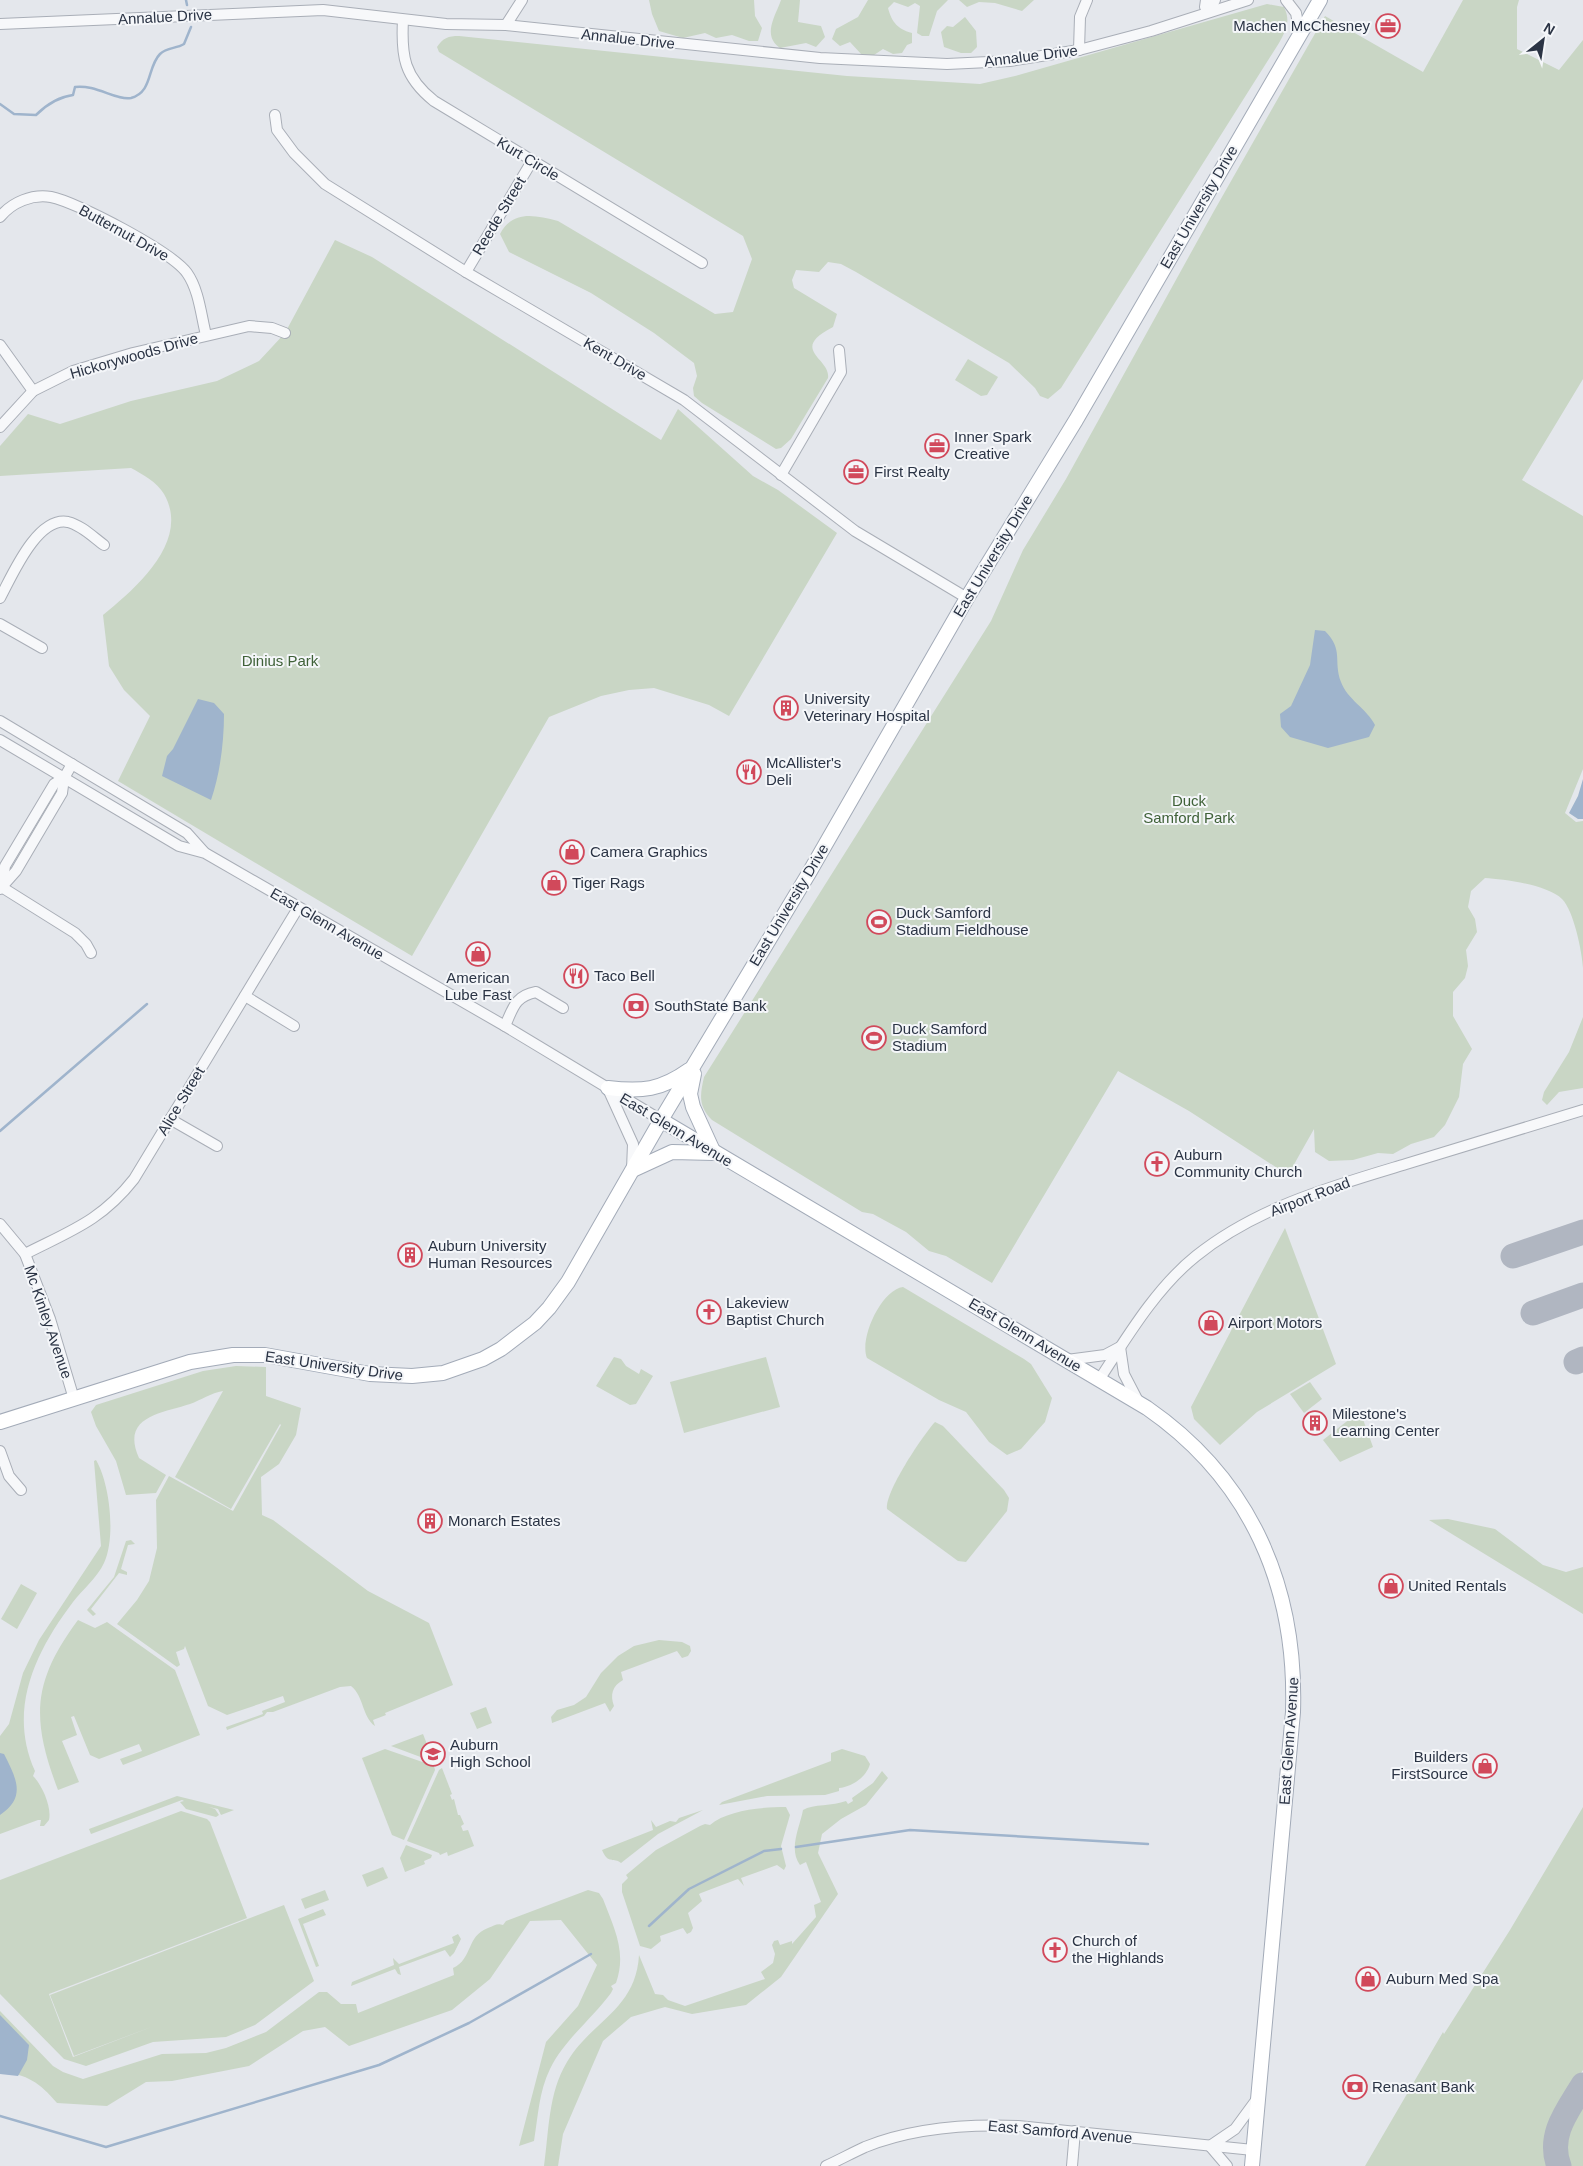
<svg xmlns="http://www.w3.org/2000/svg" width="1583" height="2166" viewBox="0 0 1583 2166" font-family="Helvetica,sans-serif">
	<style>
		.green { fill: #c9d6c5 }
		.water { fill: #9fb4cc }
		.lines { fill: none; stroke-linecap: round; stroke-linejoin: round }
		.stream { stroke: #9fb4cc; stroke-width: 2.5 }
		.taxiway { stroke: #b0b6c1; stroke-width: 25 }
		.minor-casing { stroke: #a9aeb7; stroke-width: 12 }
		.major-casing { stroke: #a3abb8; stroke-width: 16 }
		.minor { stroke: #f7f8fa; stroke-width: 10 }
		.major { stroke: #fff; stroke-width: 14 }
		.labels { text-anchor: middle; stroke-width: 4; stroke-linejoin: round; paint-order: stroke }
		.street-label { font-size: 15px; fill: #2b3445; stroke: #f4f6f9 }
		.poi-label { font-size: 15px; fill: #2b3445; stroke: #f4f6f9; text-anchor: start }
		.park-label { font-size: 15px; fill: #3f6138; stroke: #f4f6f9 }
	</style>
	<rect width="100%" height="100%" fill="#e4e7ec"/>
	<g class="green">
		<polygon points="649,0 754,0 755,16 762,28 758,41 749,41 732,35 716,38 705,33 683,38 659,31 652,14"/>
		<path d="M781,0H800L798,22L821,26L825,37L816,47L806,43L780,48C762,35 775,17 781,0Z"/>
		<path d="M868,0H948L937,11L929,36H922L917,33L920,6L915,3L908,7L894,2L888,8C892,23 898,29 912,33V43L907,45L902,53L893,54L883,49L874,55H862L850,42L840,46L832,39L836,29L858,17Z"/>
		<polygon points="959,0 1034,0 1022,11 995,3 979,2 967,7"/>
		<path d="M1463,0H1519L1517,7V49L1559,70L1583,40V379L1522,480L1583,516V769L1565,813L1576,822L1583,821V968C1582,952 1574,911 1562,899C1548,885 1504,879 1485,878L1471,891L1468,907L1475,919L1477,932L1466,950L1468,966L1465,978L1453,992V1016L1472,1049L1463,1064L1459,1097L1445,1125L1434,1137L1411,1144L1393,1154L1378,1153L1353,1160L1329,1161L1315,1152L1314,1129L1288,1175L1189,1111L1118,1071L992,1283L946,1256L929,1251L906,1232L873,1214L862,1212L712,1120C698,1106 700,1095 704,1077L991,621L1023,550L1066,479L1214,211L1325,16L1423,72Z"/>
		<path d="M1267,4L1284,7C1291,21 1286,30 1279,43L1061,388L1048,399L1040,396L1035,388L1009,363L856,272L841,264L828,262L819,272L796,270L792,280L794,288L837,314L833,327C788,350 831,358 828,378L791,439L781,448L776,449L702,403L694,396L693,388L697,376L694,363L654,333L591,293L509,252L500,234C513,210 534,215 558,221L715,314L733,312L752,259L743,236L439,52L437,47C443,38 448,36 459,36L847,76L980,84L1015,76Z"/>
		<polygon points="965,17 976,31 977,47 971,53 961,53 944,47 941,32 947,26 953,27"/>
		<path d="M335,240L372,257L661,440L678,409L753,476L778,490L837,533L729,716L709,705L654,688L629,690L601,696L549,717L412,956L118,781L150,716L124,690L109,666L103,615C136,588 191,541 164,494C157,482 142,474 131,468L0,476V446L28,414L60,424L131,401L217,381L259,361L285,333Z"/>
		<polygon points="968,359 998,377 987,395 981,396 955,380"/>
		<polygon points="1583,1017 1583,1088 1559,1092 1547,1105 1542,1100 1544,1092 1569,1052"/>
		<polygon points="1285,1228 1336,1364 1257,1412 1220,1445 1194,1419 1191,1407"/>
		<path d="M903,1287L1024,1359L1031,1364L1052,1398L1045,1422L1021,1449L1007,1455L989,1442L966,1412L939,1400L867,1358C859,1339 881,1290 903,1287Z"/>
		<polygon points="614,1357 621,1359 626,1366 639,1374 641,1369 653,1376 636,1404 630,1405 596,1386"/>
		<polygon points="766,1357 780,1407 684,1433 670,1382"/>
		<path d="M236,1366L266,1367V1396L301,1408L296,1435L279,1464L261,1477L262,1515L273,1520L368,1591L429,1623L453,1685L385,1713L386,1715L373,1720L375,1726C362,1717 364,1696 351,1686L340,1687L273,1712H267L264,1716L227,1730L226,1727L263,1714L262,1711L285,1702L283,1696L227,1715L208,1706L185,1646L184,1649L176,1652L180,1665L177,1667L117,1624L137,1600L149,1581L157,1548L156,1500L169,1476L233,1511L281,1425L280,1424L231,1509L175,1477L223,1391C211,1393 201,1400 190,1404C163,1413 120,1416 139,1458L166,1475L156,1493L126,1495L116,1461L96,1426L91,1412L96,1405L203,1371Z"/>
		<polygon points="1310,1382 1322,1399 1304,1413 1290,1394"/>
		<polygon points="1360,1411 1373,1447 1340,1462 1323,1440"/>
		<path d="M935,1422L943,1426L1004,1490L1009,1498L1007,1511L966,1562L958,1561L887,1509C884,1493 923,1435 935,1422Z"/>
		<path d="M96,1460C110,1484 116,1537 104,1563C97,1578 83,1589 73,1602C36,1651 7,1709 35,1771L33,1776C42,1785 52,1807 49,1820L44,1826H40L41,1820H38L0,1834V1736L9,1724L23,1673L39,1640L101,1546L94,1461Z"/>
		<polygon points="1448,1519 1495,1529 1543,1565 1566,1572 1583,1567 1583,1614 1429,1520"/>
		<polygon points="131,1540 135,1544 128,1545 121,1569 127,1572 127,1575 119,1573 91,1609 96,1614 93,1616 87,1610 114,1577 126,1541"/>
		<polygon points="21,1584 37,1593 17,1629 1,1619"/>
		<path d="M78,1620L95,1628L107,1622L175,1670L200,1735L123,1765L120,1759L142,1751L139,1744L99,1759L90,1755L74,1716L71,1717L77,1735L62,1741L79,1782L58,1790C31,1719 32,1682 78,1620Z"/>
		<path d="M659,1640L682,1642L690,1646L691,1651L688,1656L682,1658L677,1651L621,1672L623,1680C612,1686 610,1695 614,1706L610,1712L605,1703L552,1723L551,1717L557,1710L574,1705L586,1697L601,1673L618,1656L634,1646Z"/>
		<polygon points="486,1707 492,1723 477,1729 470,1713"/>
		<polygon points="423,1734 434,1762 391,1746"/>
		<polygon points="385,1749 434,1766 435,1770 404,1840 392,1835 362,1758"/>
		<path d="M842,1749L865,1756L870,1764C866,1778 851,1787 839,1788V1791L825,1795L767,1796L719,1805L722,1802L831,1761V1753Z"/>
		<polygon points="442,1768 452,1794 450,1795 452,1800 454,1799 458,1815 460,1815 464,1824 461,1826 463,1831 468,1830 474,1846 448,1856 447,1852 440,1855 439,1853 407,1841 439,1770"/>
		<path d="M882,1771L888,1778L866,1805L841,1819L822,1834L818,1853L838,1894L781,1977L746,2005L692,2014L665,2007L631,2017L603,2041L563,2134L558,2166H544C549,2132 548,2093 567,2062C591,2021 636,2010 639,1955L655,1994L663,1995L668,2000L685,2006L765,1979L761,1972L773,1963L775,1954L772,1945L774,1941L778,1940L780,1945L792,1941V1944L816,1917L814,1905L821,1902L806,1862L800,1865C788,1849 800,1827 803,1810C813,1804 833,1806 846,1801L848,1804L853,1801L852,1798L873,1783Z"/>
		<polygon points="177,1796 234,1810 221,1815 218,1809 209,1807 215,1809 219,1815 216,1817 186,1809 180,1802 184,1801 182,1800 91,1834 89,1829"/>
		<path d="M786,1807L790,1815L781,1846L786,1866L784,1870L777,1865L741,1878L744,1886L738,1879L701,1893L699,1894L702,1901L688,1913L693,1928L691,1932L687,1934L683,1928L660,1936L661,1941L651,1949L640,1946L622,1892V1884L628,1878L626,1875L656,1850L700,1826L705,1824L710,1825C727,1810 762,1807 786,1807Z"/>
		<polygon points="1583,1807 1583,2070 1558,2112 1549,2133 1547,2145 1552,2166 1365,2166 1443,2032 1444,2034 1510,1930"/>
		<path d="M703,1810L658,1834L621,1863C614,1857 608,1865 602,1850L653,1830L651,1820L656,1827L670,1821L676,1822L679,1818Z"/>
		<polygon points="181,1811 207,1819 210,1822 247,1918 49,1994 73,2057 154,2026 74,2056 50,1995 284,1905 314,1981 255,2025 226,2037 153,2042 86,2066 64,2059 0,1994 0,1880"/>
		<polygon points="406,1845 432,1855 431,1858 424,1861 425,1864 405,1872 400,1858"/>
		<polygon points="383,1867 388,1878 367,1887 362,1875"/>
		<polygon points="325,1890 329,1900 305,1909 301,1899"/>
		<path d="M588,1890L599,1893L603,1899C614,1928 627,1952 616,1983L611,1986L613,1989L611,1993C592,2019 564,2040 550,2069C539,2091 538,2117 534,2141L519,2146L546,2042L578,2006L597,1965L561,1920L530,1921L490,1979L452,2010L349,2046L325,2027L303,2031L249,2066L172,2081L146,2082L107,2106L57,2103C39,2082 28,2075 0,2071V2011L53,2066L63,2072L83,2079L162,2054L206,2053L226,2048L266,2032L319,1992H327L341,2004H356L358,2013L454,1975L453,1968C473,1959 466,1936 488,1928C494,1926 497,1923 503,1925L506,1921Z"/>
		<polygon points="323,1909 326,1915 303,1924 319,1966 316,1967 298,1919"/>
		<polygon points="458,1934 461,1939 454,1953 450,1957 445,1950 399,1967 401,1975 398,1974 395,1969 351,1986 352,1982 394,1965 393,1958 399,1964 454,1943 452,1937"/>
		<path d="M1583,2099V2166H1569C1557,2140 1569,2122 1583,2099Z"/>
	</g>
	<g class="water">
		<path d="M1315,630L1325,631C1344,650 1333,661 1341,682C1347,699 1367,709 1375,725L1369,737L1328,748L1290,737L1281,727L1280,714L1291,706L1310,665Z"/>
		<path d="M198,699L214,703L224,714C224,742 220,774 211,800L162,776L167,756L173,749Z"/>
		<polygon points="1583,779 1583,819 1578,819 1569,813 1578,796"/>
		<path d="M0,1753L4,1754C16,1778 27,1797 0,1815Z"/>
		<polygon points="0,2015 29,2045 27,2060 18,2076 0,2074"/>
	</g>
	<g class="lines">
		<g class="stream">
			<polyline points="186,0 187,5"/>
			<path d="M0,104L14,114L36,115C47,104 58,97 73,95L75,87C95,84 117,101 131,98C153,92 147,67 160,54C167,47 176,49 184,44L191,27"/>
			<polyline points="0,1131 147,1004"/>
			<polyline points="796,1847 910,1830 1148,1844"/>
			<polyline points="649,1926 689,1889 764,1851 781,1849"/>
			<polyline points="0,2116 106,2147 379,2065 469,2023 591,1954"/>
		</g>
		<g class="taxiway">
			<polyline points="1513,1256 1583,1232"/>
			<polyline points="1533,1313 1583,1295"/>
			<polyline points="1576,1362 1583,1359"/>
			<path d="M1559,2166C1547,2135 1568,2110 1583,2085"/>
		</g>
		<g class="minor-casing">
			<g id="minor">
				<polyline points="1206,0 1205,7 1209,12 1215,0"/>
				<polyline points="1286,0 1296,13 1300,34"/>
				<path d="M403,20C401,56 404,77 434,101L702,263"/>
				<polyline points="0,24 323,10 446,24 506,25 820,58 947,64 1010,61 1079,50 1151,31 1248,0"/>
				<polyline points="506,25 522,0"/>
				<polyline points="1079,50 1080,17 1087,0"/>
				<polyline points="275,115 277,130 294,153 325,184 466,272 684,400 855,531 967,598"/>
				<path d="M0,217C12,202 32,194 51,197C77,202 172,252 187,273C199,290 201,315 206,335"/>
				<polyline points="466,272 532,161"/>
				<polyline points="0,345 33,391"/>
				<polyline points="0,427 33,391 73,371 133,353 249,326 272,328 285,333"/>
				<polyline points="781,475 841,372 839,350"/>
				<path d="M0,598C12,576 37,516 68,522C81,525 93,537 104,545"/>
				<polyline points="0,624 42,648"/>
				<polyline points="0,721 187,833 204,852"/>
				<polyline points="0,740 179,846 205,853 505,1026 661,1120"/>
				<polyline points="0,886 75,933 86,944 91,953"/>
				<polyline points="2,886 5,866 54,784 64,778"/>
				<polyline points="0,889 16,871 62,793 64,778 72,764"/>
				<polyline points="245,996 294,1026"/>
				<path d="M505,1026C513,1008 515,996 536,992L563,1008"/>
				<polyline points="608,1089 633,1144 632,1169"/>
				<polyline points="170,1119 217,1146"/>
				<polyline points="0,1224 25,1254 50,1319 74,1399"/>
				<path d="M25,1254C70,1231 101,1221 134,1179L298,908"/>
				<polyline points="1067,1360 1105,1355 1120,1347 1124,1374 1138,1401"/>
				<path d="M1099,1380C1127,1337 1156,1288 1196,1256C1257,1207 1333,1186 1406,1164C1465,1146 1524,1128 1583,1110"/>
				<polyline points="0,1451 9,1476 21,1490"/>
				<polyline points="1210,2146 1235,2129 1257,2099"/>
				<polyline points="1210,2146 1227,2166"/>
				<path d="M826,2166C839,2160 852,2153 865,2147C912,2128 968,2124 1018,2126L1253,2150"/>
				<polyline points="1072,2166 1075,2131"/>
			</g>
		</g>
		<g class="major-casing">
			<g id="major">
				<polyline points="694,1074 690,1094 693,1107 714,1153"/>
				<path d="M608,1088C642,1092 661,1090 689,1070"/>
				<path d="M661,1120L1147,1408C1251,1480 1297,1587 1293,1712L1252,2166"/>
				<polyline points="635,1169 672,1152 714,1153"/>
				<polyline points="0,1422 190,1362 233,1355 265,1355 370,1374 412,1376 443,1373 483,1359 501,1349 535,1323 549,1308 568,1282 661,1120 809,873 967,598 1076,420 1320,0"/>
			</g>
		</g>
		<use href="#minor" class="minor"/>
		<use href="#major" class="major"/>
	</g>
	<defs>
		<g id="office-ring" transform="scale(1.25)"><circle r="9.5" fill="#f4f6f9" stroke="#d1495b" stroke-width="1.5"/><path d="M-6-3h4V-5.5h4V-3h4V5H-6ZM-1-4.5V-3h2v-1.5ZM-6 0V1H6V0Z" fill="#d1495b"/></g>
		<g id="building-ring" transform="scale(1.25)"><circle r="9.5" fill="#f4f6f9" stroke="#d1495b" stroke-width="1.5"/><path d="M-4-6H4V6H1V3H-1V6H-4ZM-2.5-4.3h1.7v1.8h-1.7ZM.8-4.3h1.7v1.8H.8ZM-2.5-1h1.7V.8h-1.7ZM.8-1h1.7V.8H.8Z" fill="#d1495b"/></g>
		<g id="restaurant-ring" transform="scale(1.25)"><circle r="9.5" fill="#f4f6f9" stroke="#d1495b" stroke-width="1.5"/><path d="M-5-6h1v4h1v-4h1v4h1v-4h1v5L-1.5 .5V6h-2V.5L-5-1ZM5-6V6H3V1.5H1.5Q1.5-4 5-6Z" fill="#d1495b"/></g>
		<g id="shop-ring" transform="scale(1.25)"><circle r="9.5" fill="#f4f6f9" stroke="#d1495b" stroke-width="1.5"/><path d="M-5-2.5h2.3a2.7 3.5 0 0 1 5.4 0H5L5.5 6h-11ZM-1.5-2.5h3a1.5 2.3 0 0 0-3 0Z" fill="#d1495b"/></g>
		<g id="stadium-ring" transform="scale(1.25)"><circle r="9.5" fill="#f4f6f9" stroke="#d1495b" stroke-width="1.5"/><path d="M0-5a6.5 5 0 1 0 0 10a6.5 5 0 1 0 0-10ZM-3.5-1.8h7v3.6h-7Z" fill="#d1495b"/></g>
		<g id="bank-ring" transform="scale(1.25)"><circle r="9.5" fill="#f4f6f9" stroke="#d1495b" stroke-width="1.5"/><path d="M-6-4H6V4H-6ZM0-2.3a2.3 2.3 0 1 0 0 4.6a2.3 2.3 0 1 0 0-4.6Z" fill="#d1495b"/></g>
		<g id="church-ring" transform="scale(1.25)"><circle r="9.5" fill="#f4f6f9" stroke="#d1495b" stroke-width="1.5"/><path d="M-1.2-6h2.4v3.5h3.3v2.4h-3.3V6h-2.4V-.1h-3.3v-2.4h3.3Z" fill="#d1495b"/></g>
		<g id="school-ring" transform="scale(1.25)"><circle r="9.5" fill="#f4f6f9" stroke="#d1495b" stroke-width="1.5"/><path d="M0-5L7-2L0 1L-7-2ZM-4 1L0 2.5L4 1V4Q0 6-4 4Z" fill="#d1495b"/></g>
	</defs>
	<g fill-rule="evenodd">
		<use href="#office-ring" x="1388" y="26"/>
		<use href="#office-ring" x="937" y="446"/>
		<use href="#office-ring" x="856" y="472"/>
		<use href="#building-ring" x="786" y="708"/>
		<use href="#restaurant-ring" x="749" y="772"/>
		<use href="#shop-ring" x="572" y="852"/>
		<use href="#shop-ring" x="554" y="883"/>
		<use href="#stadium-ring" x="879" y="922"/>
		<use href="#shop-ring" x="478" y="954"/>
		<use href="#restaurant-ring" x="576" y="976"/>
		<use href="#bank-ring" x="636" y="1006"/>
		<use href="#stadium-ring" x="874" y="1038"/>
		<use href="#church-ring" x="1157" y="1164"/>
		<use href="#building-ring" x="410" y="1255"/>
		<use href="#church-ring" x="709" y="1312"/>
		<use href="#shop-ring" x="1211" y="1323"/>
		<use href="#building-ring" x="1315" y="1423"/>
		<use href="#building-ring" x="430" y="1521"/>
		<use href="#shop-ring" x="1391" y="1586"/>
		<use href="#school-ring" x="433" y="1754"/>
		<use href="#shop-ring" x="1485" y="1766"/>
		<use href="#church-ring" x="1055" y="1950"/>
		<use href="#shop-ring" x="1368" y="1979"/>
		<use href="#bank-ring" x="1355" y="2087"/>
	</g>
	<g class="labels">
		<g class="street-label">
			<text transform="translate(165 17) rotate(-3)" y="5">Annalue Drive</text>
			<text transform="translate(628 39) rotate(6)" y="5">Annalue Drive</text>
			<text transform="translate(1031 56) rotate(-7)" y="5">Annalue Drive</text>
			<text transform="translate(528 159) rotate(31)" y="5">Kurt Circle</text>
			<text transform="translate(1199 207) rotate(-60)" y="5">East University Drive</text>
			<text transform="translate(499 216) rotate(-59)" y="5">Reede Street</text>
			<text transform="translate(124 233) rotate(29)" y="5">Butternut Drive</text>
			<text transform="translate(134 356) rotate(-16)" y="5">Hickorywoods Drive</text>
			<text transform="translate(615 359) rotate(30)" y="5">Kent Drive</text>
			<text transform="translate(993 556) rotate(-59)" y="5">East University Drive</text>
			<text transform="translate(789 905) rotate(-59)" y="5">East University Drive</text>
			<text transform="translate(327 924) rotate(30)" y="5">East Glenn Avenue</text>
			<text transform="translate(181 1101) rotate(-59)" y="5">Alice Street</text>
			<text transform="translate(676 1130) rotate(31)" y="5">East Glenn Avenue</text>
			<text transform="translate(1310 1197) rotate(-21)" y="5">Airport Road</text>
			<text transform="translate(48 1322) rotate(71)" y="5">Mc Kinley Avenue</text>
			<text transform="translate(1025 1335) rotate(31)" y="5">East Glenn Avenue</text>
			<text transform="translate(334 1366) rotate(8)" y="5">East University Drive</text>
			<text transform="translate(1289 1741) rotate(-86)" y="5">East Glenn Avenue</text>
			<text transform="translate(1060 2132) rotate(5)" y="5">East Samford Avenue</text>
		</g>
		<g class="poi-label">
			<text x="1370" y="31" text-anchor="end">Machen McChesney</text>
			<text x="954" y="442">Inner Spark<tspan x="954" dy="17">Creative</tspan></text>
			<text x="874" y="477">First Realty</text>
			<text x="804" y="704">University<tspan x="804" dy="17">Veterinary Hospital</tspan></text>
			<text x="766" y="768">McAllister's<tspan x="766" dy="17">Deli</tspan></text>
			<text x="590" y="857">Camera Graphics</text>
			<text x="572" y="888">Tiger Rags</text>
			<text x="896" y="918">Duck Samford<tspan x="896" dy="17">Stadium Fieldhouse</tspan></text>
			<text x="594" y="981">Taco Bell</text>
			<text x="478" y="983" text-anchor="middle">American<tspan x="478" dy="17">Lube Fast</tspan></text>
			<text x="654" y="1011">SouthState Bank</text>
			<text x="892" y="1034">Duck Samford<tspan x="892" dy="17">Stadium</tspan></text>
			<text x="1174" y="1160">Auburn<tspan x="1174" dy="17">Community Church</tspan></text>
			<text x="428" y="1251">Auburn University<tspan x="428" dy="17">Human Resources</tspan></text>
			<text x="726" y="1308">Lakeview<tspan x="726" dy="17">Baptist Church</tspan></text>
			<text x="1228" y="1328">Airport Motors</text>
			<text x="1332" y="1419">Milestone's<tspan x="1332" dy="17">Learning Center</tspan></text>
			<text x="448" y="1526">Monarch Estates</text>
			<text x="1408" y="1591">United Rentals</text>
			<text x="450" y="1750">Auburn<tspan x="450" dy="17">High School</tspan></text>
			<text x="1468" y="1762" text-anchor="end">Builders<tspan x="1468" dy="17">FirstSource</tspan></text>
			<text x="1072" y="1946">Church of<tspan x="1072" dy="17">the Highlands</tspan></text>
			<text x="1386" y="1984">Auburn Med Spa</text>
			<text x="1372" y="2092">Renasant Bank</text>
		</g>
		<g class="park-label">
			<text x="280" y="666">Dinius Park</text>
			<text x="1189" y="806">Duck<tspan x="1189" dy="17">Samford Park</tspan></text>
		</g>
	</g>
	<g transform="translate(1543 40) rotate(30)" stroke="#f4f6f9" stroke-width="4" paint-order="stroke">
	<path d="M0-4L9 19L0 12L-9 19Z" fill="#2b3445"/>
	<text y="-8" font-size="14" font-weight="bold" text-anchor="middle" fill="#2b3445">N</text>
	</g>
</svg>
